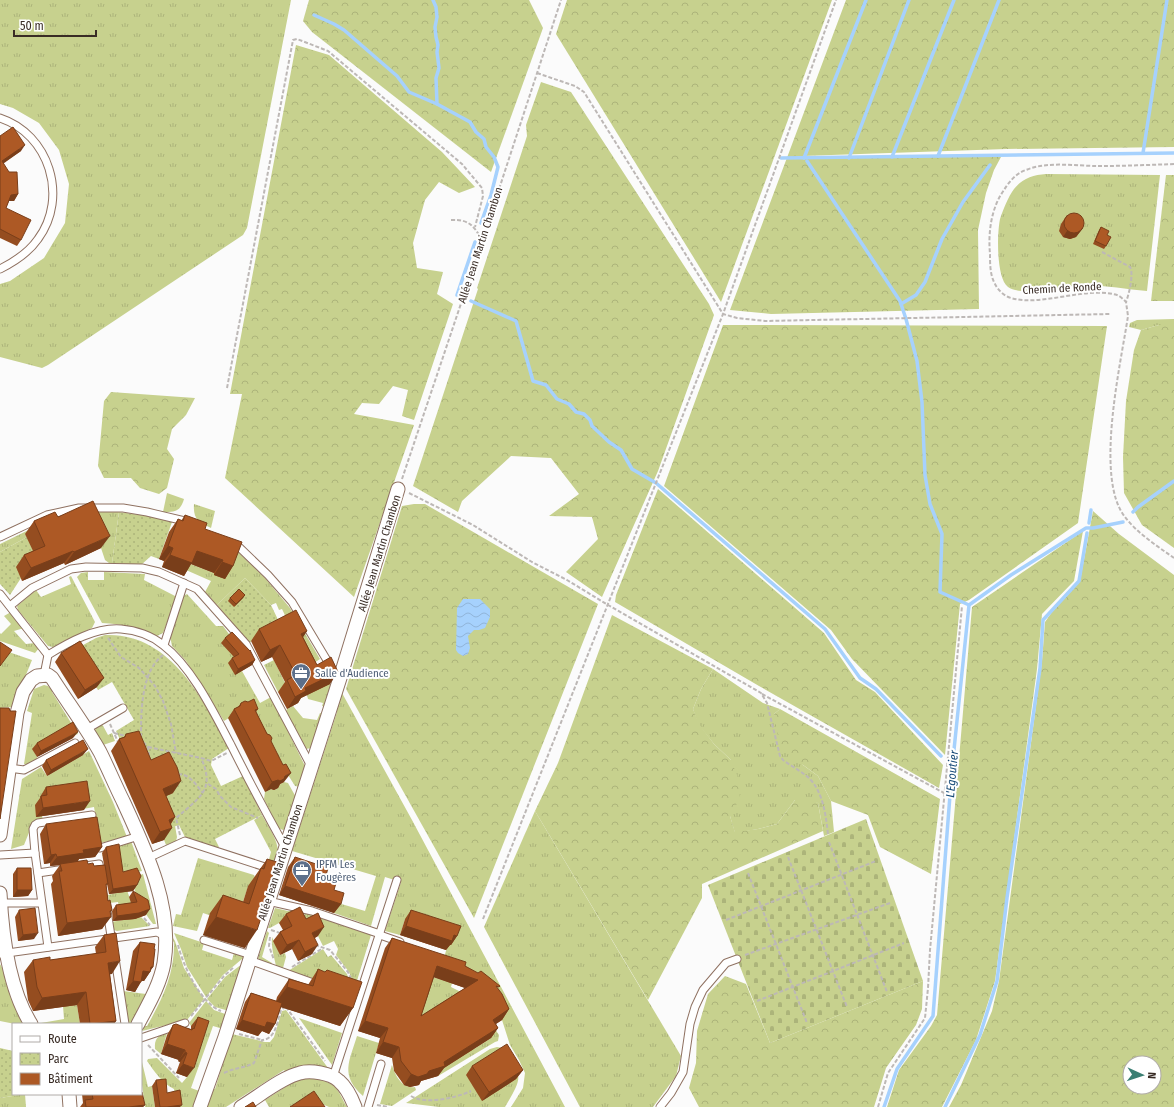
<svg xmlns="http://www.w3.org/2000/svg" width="1174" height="1107" viewBox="0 0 1174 1107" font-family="'Fira Sans Condensed',sans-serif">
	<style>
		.grass { fill: url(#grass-tufts) }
		.forest { fill: url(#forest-crowns); fill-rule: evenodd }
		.cemetery { fill: url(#cemetery-stones) }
		.park { fill: url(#park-dots) }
		.water { fill: url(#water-waves) }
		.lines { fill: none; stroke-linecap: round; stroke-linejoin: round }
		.stream { stroke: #a6d1fd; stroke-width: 3.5 }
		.service-casing { stroke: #8f7161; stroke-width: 9 }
		.minor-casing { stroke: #8f7161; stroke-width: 15 }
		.path { stroke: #bdb8b6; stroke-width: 2; stroke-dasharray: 4 2; stroke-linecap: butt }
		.service { stroke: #fff; stroke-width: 7 }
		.minor { stroke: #fff; stroke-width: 13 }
		.wall { fill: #954d20; fill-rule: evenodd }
		.shaded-wall { fill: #793e1a }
		.building { fill: #ad5925; stroke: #793e1a; fill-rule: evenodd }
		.labels { text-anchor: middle; stroke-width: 4; stroke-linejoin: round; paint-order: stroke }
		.street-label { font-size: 11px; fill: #392c25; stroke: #fff }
		.service-label { font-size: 11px; fill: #4e5e75; stroke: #fff; text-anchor: start }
		.water-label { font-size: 12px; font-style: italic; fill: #154977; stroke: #fff }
	</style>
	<defs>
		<pattern id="grass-tufts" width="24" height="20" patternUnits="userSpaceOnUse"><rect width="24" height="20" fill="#c7d18e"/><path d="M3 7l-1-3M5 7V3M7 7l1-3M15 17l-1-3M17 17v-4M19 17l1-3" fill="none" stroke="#acb47a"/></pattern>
		<pattern id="forest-crowns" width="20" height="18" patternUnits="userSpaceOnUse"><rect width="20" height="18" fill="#c7d18e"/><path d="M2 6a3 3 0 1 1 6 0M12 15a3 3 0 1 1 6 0" fill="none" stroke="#acb47a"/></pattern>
		<pattern id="cemetery-stones" width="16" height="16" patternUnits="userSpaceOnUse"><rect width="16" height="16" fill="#c7d18e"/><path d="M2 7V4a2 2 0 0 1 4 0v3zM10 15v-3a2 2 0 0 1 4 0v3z" fill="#acb47a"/></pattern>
		<pattern id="park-dots" width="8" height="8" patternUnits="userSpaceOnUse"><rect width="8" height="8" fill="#c7d18e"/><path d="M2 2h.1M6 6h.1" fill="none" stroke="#acb47a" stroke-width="1.8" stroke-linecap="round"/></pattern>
		<pattern id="water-waves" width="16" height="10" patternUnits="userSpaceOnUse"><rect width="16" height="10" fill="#a6d1fd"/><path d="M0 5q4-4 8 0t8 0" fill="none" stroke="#90b4d9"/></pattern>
	</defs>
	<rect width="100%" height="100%" fill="#fbfbfb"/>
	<g class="grass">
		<polygon points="0,0 291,0 247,228 243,235 48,365 42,368 0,357 0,284 10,281 44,258 65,223 69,184 59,150 39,123 13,108 0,104"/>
		<path d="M1046,174L1160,175L1147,291C1123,289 1099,284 1074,286C1061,287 1048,291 1035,291C1027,291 1014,292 1008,287C996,278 997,233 1000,219C1003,210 1008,197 1014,189C1023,178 1033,175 1046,174Z"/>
		<polygon points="1174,319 1174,325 1159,325 1141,330 1129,327 1130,323 1137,320"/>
		<path d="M167,493L184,499C180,512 175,512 163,512Z"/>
		<path d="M194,504L215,511L211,528C198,522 193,519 194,504Z"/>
		<polygon points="84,511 119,512 112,563 109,563 105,560 101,548 25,534 27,537 0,552 0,544 45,522"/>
		<polygon points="237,551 265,578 290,608 320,659 305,669 298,643 282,609 279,610 276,603 271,605 245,578 217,605 205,592 211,581 186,570 188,563 214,573 214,574"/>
		<path d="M88,572V580H104V572L145,574L144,580L177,597L163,633L157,636C139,627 122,624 102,623L77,577L81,573Z"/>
		<polygon points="71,576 95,622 92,628 53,647 48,646 18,610 17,606 36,590 41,597 71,584 69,577"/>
		<polygon points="187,594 216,626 223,626 244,654 234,674 242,671 260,703 271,697 306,768 300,787 295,786 285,770 234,715 224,721 186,661 172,646 171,641 170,638 183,596"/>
		<polygon points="11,612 24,628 14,631 26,644 35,643 39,648 35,653 0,641 0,633 1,634 11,624 4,616"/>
		<polygon points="0,649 32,660 13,707 0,708"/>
		<polygon points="274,660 287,687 278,692 264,665"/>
		<polygon points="713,669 763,703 780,709 774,714 803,765 818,776 831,801 834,832 824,836 818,803 795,800 777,824 758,829 735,833 730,816 731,760 714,744 698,724 693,709 701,689"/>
		<polygon points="330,683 333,688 327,707 322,706 323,703 308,699 307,695"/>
		<polygon points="44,685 48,686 53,691 52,692 78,734 33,749 38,759 27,764 24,764 32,713 27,711 34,689"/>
		<polygon points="342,693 412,820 565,1107 511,1107 523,1088 525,1073 519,1060 510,1045 502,1020 443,961 448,944 405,919 400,935 385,931 401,882 385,877 371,926 334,913 338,903 365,911 376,876 292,851 337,712 336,708"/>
		<polygon points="293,706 303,718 317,720 320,713 325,714 313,748 305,749 286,711 287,709"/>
		<polygon points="102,724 108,735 112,733 115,741 103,745 94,733 96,728"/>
		<polygon points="89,751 113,802 127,837 100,843 94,807 83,809 41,805 36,817 42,816 43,820 30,830 24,845 11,849 22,779 41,767 47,776"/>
		<polygon points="284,782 288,783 297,799 287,828 283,830 278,828 264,799 265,792 271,789 274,790 278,788 278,785"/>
		<polygon points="535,811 681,1056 676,1076 653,1107 580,1107 484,927"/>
		<path d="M262,815C270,830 282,844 277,862L268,863L271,852L254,820Z"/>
		<polygon points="175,826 177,837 176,841 166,845 161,832"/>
		<polygon points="131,841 142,871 133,873 126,887 132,905 119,907 118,902 109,903 108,895 116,893 111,851 102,856 106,850"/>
		<polygon points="198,858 254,875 255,878 248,887 236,922 211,914 209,915 203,913 197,931 173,926 176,914 181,915"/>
		<path d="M143,874L156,924H153C143,910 132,895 134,877Z"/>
		<polygon points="275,908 288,911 298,911 299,926 279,923 270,928 268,928"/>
		<polygon points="305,913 371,935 356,984 356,990 349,972 336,955 338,949 334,941 323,946 318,936 303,919"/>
		<polygon points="141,917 150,926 117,931 114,930 111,922"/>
		<polygon points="267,931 269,933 262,957 272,963 271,965 261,962 258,958"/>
		<polygon points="174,933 204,943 202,950 232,960 234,953 246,956 245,959 242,959 223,975 206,997 187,967 181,949"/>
		<path d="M171,935L175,941L184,968L204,999L187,1020L142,1031L141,1030L142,1026H147C162,1000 175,973 174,942L169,938Z"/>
		<path d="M272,937L280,955L285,953L286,957L283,968L276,966C274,956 271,948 272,937Z"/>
		<polygon points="323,949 328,957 331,955 347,974 352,990 288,971"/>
		<polygon points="0,964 3,969 16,1009 24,1024 15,1024 0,1021"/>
		<polygon points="242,964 229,1011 215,1007 207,999 225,977"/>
		<polygon points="430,976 452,983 451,987 465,994 422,1016 417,1015"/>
		<polygon points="123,991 146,994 132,1024 127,1024"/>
		<path d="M206,1001L214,1010L228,1015L223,1029L213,1026L191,1088L202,1092L197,1107H177L174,1089C163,1084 154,1071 147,1061L148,1059L157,1058L182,1083L187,1077L202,1030L191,1026L189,1023Z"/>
		<polygon points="77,1005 80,1024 40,1024 41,1023 64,1019 63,1006"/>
		<path d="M286,1010L328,1068C307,1062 305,1064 288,1075L284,1070L226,1107H205L211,1088L215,1089L232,1034L265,1042H270L274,1037L282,1011Z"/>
		<polygon points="485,1014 499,1035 498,1041 495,1042 438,1076 436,1069 460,1030 474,1049 491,1038"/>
		<polygon points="299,1018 342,1033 332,1065"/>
		<path d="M167,1033L161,1054L155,1049C154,1039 158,1035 167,1033Z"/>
		<path d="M357,1036L379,1043L363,1096C340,1075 349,1062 357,1036Z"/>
		<path d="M497,1047L503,1048C522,1078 524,1075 505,1107H439L406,1103L490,1049Z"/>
		<polygon points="141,1061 142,1062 148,1087 152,1086 155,1107 145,1107 141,1077"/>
		<path d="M392,1065C395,1075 402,1089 415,1087L416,1090L392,1106L380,1104Z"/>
		<path d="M304,1078C313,1078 328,1080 335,1087C340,1092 343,1101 347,1107H329L308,1098L290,1107H269L265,1100L298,1079Z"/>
		<polygon points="25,1094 26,1107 0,1107 0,1098"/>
	</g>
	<g class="forest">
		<polygon points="309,0 529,0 543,28 491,172 312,32 303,21"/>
		<polygon points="567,0 832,0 721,302 556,34"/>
		<polygon points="846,0 1174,0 1174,147 1006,149 802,156 1001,157 994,170 986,193 978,230 979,309 771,314 730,310"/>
		<polygon points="296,45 329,55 442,152 475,187 459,193 439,182 425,200 413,243 417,268 443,272 437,294 453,304 414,420 402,416 408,390 393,386 379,404 362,403 354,414 414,425 354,597 225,478 242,394 230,394"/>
		<polygon points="541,82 571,92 709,304 714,315 658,471 602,597 566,572 598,539 592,517 549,516 579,494 551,458 511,456 462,501 458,512 413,486 478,289 477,288 527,136 526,125"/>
		<polygon points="1166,175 1174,175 1174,301 1151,301"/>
		<polygon points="723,325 1107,326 1078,523 969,600 960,604 945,755 852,659 831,630 664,486"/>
		<polygon points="1159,325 1174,325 1174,548 1142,525 1124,493 1123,457 1126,401 1134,350 1141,330"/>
		<polygon points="111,392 195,398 186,415 172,429 167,449 174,459 167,488 159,494 140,488 131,478 104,478 98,466 104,401"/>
		<polygon points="658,489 824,633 856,680 875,692 943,765 939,788 759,686 615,602 616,595"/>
		<polygon points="414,504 425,504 598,604 474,918 346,689 402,506"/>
		<path d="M1093,511L1119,534L1174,575V1107H949L961,1085L992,1011L999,981L1042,661L1045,622L1052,612L1080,581ZM1130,1063H1154V1087H1130Z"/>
		<polygon points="1083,531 1074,581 1042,614 1037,669 995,981 976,1040 942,1107 887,1107 899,1070 931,1026 937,1015 972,607"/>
		<polygon points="612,615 713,669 701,689 693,709 699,724 714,744 731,760 737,775 740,798 730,816 735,832 758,829 777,824 795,800 807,798 818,803 823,831 702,884 702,898 648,1000 535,811 558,763"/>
		<polygon points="780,709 940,799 931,874 880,847 868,815 831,801 818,776 780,748 774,714"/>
		<polygon points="725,976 746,984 770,1043 923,981 922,1009 916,1025 886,1068 874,1107 699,1107 689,1088 696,1063 697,1031 708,994"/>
	</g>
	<polygon class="cemetery" points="866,819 923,981 770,1043 708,885"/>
	<g class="park">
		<polygon points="119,512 148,516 172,522 159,559 151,556 141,565 112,563"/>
		<polygon points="27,537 38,561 21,578 10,595 0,584 0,552"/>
		<polygon points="245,578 271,605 281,626 251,641 250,643 217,605"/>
		<path d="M105,635C170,632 203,699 229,748L212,759L211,765L221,786L243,776L262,815L215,839L219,847L216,849L185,837L179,825L167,829L150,769L122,744L116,731L134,720L112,682L98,690L74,650L96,638Z"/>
		<polygon points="0,1048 13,1051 13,1094 25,1094 0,1098"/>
	</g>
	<polygon class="water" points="463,599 480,599 490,609 490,617 485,628 479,630 474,630 468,636 470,648 468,654 463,656 458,653 456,650 457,608"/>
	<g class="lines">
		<g class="stream">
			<polyline points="433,0 436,7 437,17 435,27 436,37 438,45 437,52 439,68 436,78 437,104"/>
			<polyline points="314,15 334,24 344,30 397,76 409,92 437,104 470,122 476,132 484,139 486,147 494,157 498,167 491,195 481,223"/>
			<polyline points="1143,153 1167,0"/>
			<polyline points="938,156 999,0"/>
			<polyline points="892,157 954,0"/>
			<polyline points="781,158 1174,153"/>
			<polyline points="804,158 866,0"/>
			<polyline points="849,158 909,0"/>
			<polyline points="807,161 900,301 906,319 917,361 922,402 925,475 930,504 942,534 940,592 969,605"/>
			<polyline points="457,295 475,242"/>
			<polyline points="471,301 516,321 533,381 546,385 557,399 569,404 576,412 584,414 590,420 592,426 609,442 621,450 632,469 656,483 825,629 860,678 876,689 941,756"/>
			<polyline points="901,304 916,295 925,282 942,239 963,202 990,165"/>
			<polyline points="1133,512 1138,507 1174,481"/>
			<polyline points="1089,523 1091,510"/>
			<polyline points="884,1107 897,1069 933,1016 952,769 969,605 1011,575 1086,528 1093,528 1123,522"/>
			<polyline points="945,1107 980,1035 997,981 1007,898 1040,668 1043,620 1079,581 1087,533"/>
		</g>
		<g class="service-casing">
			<g id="service">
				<path d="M0,118C49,134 69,197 38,239C29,252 14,262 0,269"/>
				<polyline points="0,537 47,515 79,508 123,508 147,512 189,522"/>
				<polyline points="232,544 240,548 268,575 292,602 331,667"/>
				<polyline points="0,594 48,655"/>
				<polyline points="10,606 32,588 71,569 86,567 142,568 159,572 197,589 246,644 311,766"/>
				<polyline points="164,645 184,583"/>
				<path d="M44,675L48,655C69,642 96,627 121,629C136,630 152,636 163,645C192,667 214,713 231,745C248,779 266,813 285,847"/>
				<polyline points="85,730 123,708"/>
				<polyline points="9,768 24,770 75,743"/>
				<polyline points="100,848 139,836"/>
				<polyline points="0,855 35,853"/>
				<polyline points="148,858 185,841 265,867 267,872"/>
				<polyline points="85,866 99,864 101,875"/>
				<polyline points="38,873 65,869"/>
				<polyline points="268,901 312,911 380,934"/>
				<polyline points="0,903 41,903"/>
				<polyline points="107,911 112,942"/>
				<polyline points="380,935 400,942"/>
				<polyline points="204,940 251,955"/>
				<polyline points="48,947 35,853 33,829 35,825 38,823 92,815"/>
				<polyline points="0,954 157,932 165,936"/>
				<polyline points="115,958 125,1024"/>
				<polyline points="249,960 319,985"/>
				<polyline points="141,1038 185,1023"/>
				<polyline points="333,1077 397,880"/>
				<polyline points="368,1107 381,1064"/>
				<polyline points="660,1107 671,1093 683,1072 690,1024 695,1007 703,990 726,963 737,959"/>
			</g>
		</g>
		<g class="minor-casing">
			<g id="minor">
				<path d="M0,835L17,713L23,692L31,680L37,676L48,675L52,678C68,703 86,727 100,752C108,768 115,785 123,801C146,851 173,907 164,963C160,985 148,1005 138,1024"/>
				<path d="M0,893C2,934 9,989 31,1024"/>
				<polyline points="69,1094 70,1107"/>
				<polyline points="200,1107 225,1037 340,678 398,489"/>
				<path d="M241,1107C258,1097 282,1077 300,1073C310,1070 331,1073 339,1081C346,1087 352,1099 355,1107"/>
			</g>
		</g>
		<g class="path">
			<polyline points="537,73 575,86 584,92 723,314 737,318 765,321 1110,314"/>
			<path d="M1174,164C1149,165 1123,166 1098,166C1075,166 1047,161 1026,170C1016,173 1009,182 1004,190C991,208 988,233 990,254C990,264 990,275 995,284C998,290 1004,296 1011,298C1043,307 1084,286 1117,295C1120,296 1123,299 1126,302L1128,316C1121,363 1094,478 1125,517C1137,533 1157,546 1174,558"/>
			<path d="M451,220C469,219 474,226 482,240"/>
			<path d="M1102,252L1130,267C1134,274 1129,294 1126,302"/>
			<polyline points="227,388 293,40 297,39 328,51 462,164 482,188 483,196 475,227"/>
			<polyline points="402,479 482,241 561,0"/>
			<path d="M409,493L473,525L532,562L567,580L608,605L761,693L767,703L780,756L783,760C791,766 801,771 809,778C823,792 826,815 828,835"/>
			<polyline points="108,638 121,657 139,668 155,686 163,701 171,724 176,753"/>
			<polyline points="762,694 944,793"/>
			<polyline points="110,724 118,742"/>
			<polyline points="114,733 126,736"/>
			<path d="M141,737C141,712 141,671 163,655"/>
			<polyline points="143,742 148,747 149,755"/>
			<polyline points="148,747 201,758 211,761 227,753"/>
			<path d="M178,774C190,774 196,785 203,793"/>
			<polyline points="208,784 216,789 220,796 231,807 258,818"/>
			<path d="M180,835L176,818C199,798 216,790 201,758"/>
			<polyline points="829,842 887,992"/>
			<polyline points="788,857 847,1007"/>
			<polyline points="748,873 807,1023"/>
			<polyline points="144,918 150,925"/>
			<polyline points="483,919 723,314 836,0"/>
			<polyline points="726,920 876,861"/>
			<polyline points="271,930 280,933"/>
			<polyline points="270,937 269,946 274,960"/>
			<path d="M178,945C183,965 200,1003 221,1011"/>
			<polyline points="315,945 330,950 348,972 352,981"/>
			<polyline points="745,955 890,903"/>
			<polyline points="292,967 323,948"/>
			<polyline points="757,1001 904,943"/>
			<polyline points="286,1007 325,1061"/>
			<polyline points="191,1016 224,976 234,967"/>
			<polyline points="239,1034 262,1040"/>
			<polyline points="148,1045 179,1078"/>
			<path d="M224,1073C234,1068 244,1068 254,1063L262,1040C276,1039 277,1022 281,1010L285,1007"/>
			<path d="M411,1096C425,1105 456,1098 471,1091"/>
			<polyline points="377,1105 388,1107"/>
			<polyline points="878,1107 888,1073 925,1018 928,988 930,950 962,606"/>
		</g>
		<use href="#service" class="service"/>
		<use href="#minor" class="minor"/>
	</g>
	<g class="wall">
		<polygon points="0,136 21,151 3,163 18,194 14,201 9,201 6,208 21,240 17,246 0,238"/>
		<polygon points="1067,215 1083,228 1076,237 1070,239 1063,237 1059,231 1061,224"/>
		<polygon points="1101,227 1107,235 1106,246 1104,249 1093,244 1099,230"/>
		<polygon points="185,515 205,529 233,566 225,579 214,575 214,573 191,564 184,576 162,567 164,561 159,559 169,532 178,519 181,521"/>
		<polygon points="58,517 101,548 65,565 64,563 22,581 16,567 24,555 33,551 25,534 34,521"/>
		<polygon points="245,595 243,598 234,607 228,601 230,598"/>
		<polygon points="259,629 307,631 303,637 317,665 330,684 301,698 298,703 287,709 278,692 285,682 272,657 261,662 251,641"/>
		<polygon points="225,638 255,660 252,665 235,675 228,663 232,658 234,657 221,643"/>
		<polygon points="61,653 97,687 78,699 55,662"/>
		<polygon points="241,703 258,709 256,712 271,741 284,782 280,784 278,788 274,790 271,789 265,792 228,718 234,709 238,707"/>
		<polygon points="126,734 151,760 173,793 166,796 175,817 171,824 164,840 152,844 111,751 119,739 124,737"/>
		<polygon points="73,738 37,757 32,749 37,743"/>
		<polygon points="83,755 47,776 42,766 46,760"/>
		<polygon points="46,787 84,810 36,817 35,805 40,798 40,797"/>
		<polygon points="46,824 102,847 95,857 79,859 78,861 88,864 94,866 104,865 102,853 106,847 123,872 137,885 133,891 146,915 135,919 113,921 112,911 116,905 131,903 129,897 133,891 109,894 107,884 106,886 110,913 102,929 58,936 51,884 53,881 52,876 60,865 50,866 50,863 44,864 40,834"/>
		<polygon points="295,857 325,879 341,904 334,913 279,895 288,867"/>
		<polygon points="267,859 245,948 203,935 210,913 223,895 243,902 248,886"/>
		<polygon points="17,868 32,890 28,896 13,897 13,874"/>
		<polygon points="19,910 34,939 18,941 15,917"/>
		<polygon points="411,910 457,936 451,945 450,945 446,950 400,935 405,919"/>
		<polygon points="286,914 306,919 318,936 315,938 312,954 298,961 292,949 280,955 273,941 280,932 283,930 279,923"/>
		<polygon points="104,935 112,974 110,974 116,1021 114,1024 80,1024 77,1005 33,1011 28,1000 24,972 33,960 50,960 96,954 95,947"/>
		<path d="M392,938L465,966L498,989L509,1009L502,1020L496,1024L498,1028L491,1038L444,1068L438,1076L421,1081L419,1085L410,1087L404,1085L394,1071L392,1058L376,1053L380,1038L358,1031L385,948ZM434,977L465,988L421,1016Z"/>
		<polygon points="140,942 154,949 153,967 151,970 150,972 144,981 141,981 135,992 126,990 133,951"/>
		<polygon points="318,969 353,1008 340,1026 281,1007 275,1024 269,1034 262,1031 258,1036 236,1029 245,1002 251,993 276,1001 277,997 289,979 308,985"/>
		<polygon points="198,1017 187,1077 176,1073 180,1062 178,1061 179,1060 161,1054 167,1035 173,1025 191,1029 191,1026"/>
		<polygon points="472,1066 523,1070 516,1079 482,1101 466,1075"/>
		<polygon points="156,1080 167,1093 180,1107 155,1107 152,1086"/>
		<polygon points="82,1094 141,1094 145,1105 143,1107 80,1107 83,1103"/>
	</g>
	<g class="shaded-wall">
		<polygon points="25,145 21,151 0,166 2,161"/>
		<polygon points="18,194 14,201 7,201 11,195"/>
		<polygon points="1083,228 1076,237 1070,239 1063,237 1067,231"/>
		<polygon points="110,536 101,548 65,565 74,552"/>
		<polygon points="168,546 173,548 164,561 159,559"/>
		<polygon points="73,551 64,563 22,581 31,568"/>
		<polygon points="197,551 223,560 214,573 191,564 184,576 162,567 170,555"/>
		<polygon points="222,562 233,566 225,579 214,575"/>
		<polygon points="245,595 243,598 234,607 236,604"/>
		<polygon points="307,631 299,643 301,634"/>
		<polygon points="280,645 272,657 261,662 270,650"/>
		<polygon points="255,660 252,665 235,675 238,669"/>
		<polygon points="338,672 330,684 301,698 298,703 287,709 295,697 305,688"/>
		<polygon points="104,678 97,687 78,699 85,690"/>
		<polygon points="78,732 73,738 37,757 41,751"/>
		<polygon points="88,749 83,755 47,776 51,770"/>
		<polygon points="291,773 284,782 280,784 278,788 274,790 271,789 265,792 272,782"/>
		<polygon points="181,781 173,793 155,801 163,789"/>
		<polygon points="90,801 84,810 36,817 43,808"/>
		<polygon points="175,817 167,829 169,820"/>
		<polygon points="172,828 164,840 152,844 160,832"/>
		<polygon points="102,847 95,857 79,859 77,862 60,864 60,865 50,866 57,857 83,850"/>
		<polygon points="56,854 50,863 44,864 51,855"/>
		<polygon points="137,885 133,891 109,894 113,889"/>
		<polygon points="285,886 341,904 334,913 279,895"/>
		<polygon points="17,890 32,890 28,896 13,897"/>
		<polygon points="150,909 146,915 135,919 113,921 117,916"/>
		<polygon points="112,910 107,917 111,917 102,929 58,936 67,923"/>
		<polygon points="216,917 257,930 245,948 203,935"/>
		<polygon points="406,926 454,935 457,936 451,945 450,945 446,950 400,935"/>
		<polygon points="324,927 318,936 306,942 312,933"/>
		<polygon points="38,933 34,939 18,941 23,935"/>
		<polygon points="299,940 292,949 280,955 287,945"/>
		<polygon points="318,945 312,954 298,961 305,952"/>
		<polygon points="120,961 112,974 100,976 108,963"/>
		<polygon points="437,966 478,980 471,990 430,976"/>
		<polygon points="151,967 153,967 149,972 150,972 144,981 137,980 143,971"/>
		<polygon points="133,981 141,982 135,992 126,990"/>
		<polygon points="287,987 353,1008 340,1026 274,1005"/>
		<polygon points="86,992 77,1005 33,1011 42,998"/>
		<polygon points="509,1009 502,1020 486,1030 493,1020"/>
		<polygon points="242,1020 267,1022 275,1024 269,1034 262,1031 258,1036 236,1029"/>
		<polygon points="116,1021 114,1024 94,1024"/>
		<polygon points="365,1021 388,1028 380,1038 358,1031"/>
		<polygon points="498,1028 491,1038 444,1068 438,1076 421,1081 419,1085 410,1087 404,1085 411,1074 429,1071 444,1062"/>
		<polygon points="383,1042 399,1047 392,1058 376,1053"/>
		<polygon points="167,1044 185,1050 179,1060 161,1054"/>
		<polygon points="185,1052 187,1053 180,1062 178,1061"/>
		<polygon points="183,1064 194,1068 187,1077 176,1073"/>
		<polygon points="523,1070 516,1079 482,1101 489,1092"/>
		<polygon points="145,1105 143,1107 129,1107"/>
		<polygon points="182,1105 180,1107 167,1107"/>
	</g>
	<g class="building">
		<polygon points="13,127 25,145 2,161 9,172 17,172 18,194 11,195 6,208 31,220 21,240 0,229 0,136"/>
		<circle cx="1074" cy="223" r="10"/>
		<polygon points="1101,227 1109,231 1107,235 1111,237 1106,246 1095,241"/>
		<polygon points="93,501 110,536 74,552 73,551 31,568 24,555 45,546 34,521 55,512 58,517"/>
		<polygon points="185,515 207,523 205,529 242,542 233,566 222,562 223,560 197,551 192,563 170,555 173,548 168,546 178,519 183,521"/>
		<polygon points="239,589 245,595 236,604 230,598"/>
		<polygon points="296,610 307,631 301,634 317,665 331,657 338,672 305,688 306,691 295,697 287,680 296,675 280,645 270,650 259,629"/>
		<polygon points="232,632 250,651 250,650 255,660 238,669 232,658 239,654 225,638"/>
		<polygon points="80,641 104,678 85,690 61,653"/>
		<polygon points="0,642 12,650 0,666"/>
		<polygon points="254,699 258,709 255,710 267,734 270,735 272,738 271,741 283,765 286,764 291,773 285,776 284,779 280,781 278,780 272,782 234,709 240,706 241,703 245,701 248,702"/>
		<polygon points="0,708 9,708 10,711 16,711 0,819"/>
		<polygon points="73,722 78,732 41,751 37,743"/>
		<polygon points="139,731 151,760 169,752 177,767 181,781 163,789 175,817 169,820 172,828 160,832 119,739 125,737 126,734"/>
		<polygon points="83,740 88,749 51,770 46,760"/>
		<polygon points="87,781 90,801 43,808 41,796 47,795 46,787"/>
		<polygon points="97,817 102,847 83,850 84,853 57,857 56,854 51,855 46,824"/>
		<polygon points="119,844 123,872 137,868 141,876 137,885 113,889 106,847"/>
		<polygon points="295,857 328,868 325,879 336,883 334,890 344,893 341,904 285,886"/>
		<polygon points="267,859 277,862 262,908 264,909 257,930 216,917 223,895 249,904 261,868 264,869"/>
		<polygon points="87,860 88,864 93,863 94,866 105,865 108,884 106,884 108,901 110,900 112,910 110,911 111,917 67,923 59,871 62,871 60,864"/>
		<polygon points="17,868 31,868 32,890 17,890"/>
		<polygon points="133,891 148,900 150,909 139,913 117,916 116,905 137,902"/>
		<polygon points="300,907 306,919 318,913 324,927 312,933 318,945 305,952 299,940 287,945 280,932 292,926 286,914"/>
		<polygon points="35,908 38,933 23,935 19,910"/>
		<polygon points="411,910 461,926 457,936 454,935 452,941 406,926"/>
		<polygon points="116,933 120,961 108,963 116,1021 90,1024 86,992 42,998 37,987 33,960 50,957 50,960 106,952 104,935"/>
		<path d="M392,938L466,962L465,966L478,973L481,971L500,986L499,987L496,986L502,994L509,1009L493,1020L498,1028L444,1062L445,1066L429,1071L427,1074L418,1077L411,1074L401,1061L399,1047L383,1042L388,1028L365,1021ZM437,966L478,980L421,1016Z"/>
		<polygon points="140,942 155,944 154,949 155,949 153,967 151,967 150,972 143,971 141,982 133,981"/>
		<polygon points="318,969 325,972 327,970 362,982 353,1008 287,987 289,979 313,986"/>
		<polygon points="251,993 282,1003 275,1024 267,1022 265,1027 242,1020"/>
		<polygon points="198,1017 209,1021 194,1068 183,1064 187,1053 185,1052 185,1050 167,1044 173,1025 176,1024 192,1030 193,1028 194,1029"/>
		<polygon points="507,1044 523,1070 489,1092 472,1066"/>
		<polygon points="166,1079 167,1093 180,1090 182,1105 167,1107 160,1107 156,1080"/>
		<polygon points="314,1091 325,1107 290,1107"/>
		<polygon points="141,1092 142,1092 145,1105 129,1107 86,1107 85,1100 93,1099 92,1094 141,1094"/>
		<polygon points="253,1102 256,1107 245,1107"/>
	</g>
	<defs>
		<g id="office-pin" transform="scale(1)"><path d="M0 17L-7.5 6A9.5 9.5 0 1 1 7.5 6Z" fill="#5c6f8a" stroke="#fff"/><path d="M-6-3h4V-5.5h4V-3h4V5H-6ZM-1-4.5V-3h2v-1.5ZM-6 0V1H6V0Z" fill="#fff"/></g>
	</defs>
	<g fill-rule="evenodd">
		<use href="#office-pin" x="301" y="673"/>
		<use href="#office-pin" x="302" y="870"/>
	</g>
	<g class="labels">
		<g class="street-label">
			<text transform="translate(480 245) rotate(-72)" y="4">Allée Jean Martin Chambon</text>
			<text transform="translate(1062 288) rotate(-3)" y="4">Chemin de Ronde</text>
			<text transform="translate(379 553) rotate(-73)" y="4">Allée Jean Martin Chambon</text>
			<text transform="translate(280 862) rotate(-72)" y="4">Allée Jean Martin Chambon</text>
		</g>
		<g class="service-label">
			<text x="315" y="677">Salle d'Audience</text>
			<text x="316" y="868">IPFM Les<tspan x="316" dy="13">Fougères</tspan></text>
		</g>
		<g class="water-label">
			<text transform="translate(952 774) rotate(-85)" y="4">L'Egoutier</text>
		</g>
	</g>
	<rect x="12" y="1023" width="130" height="72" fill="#ffffff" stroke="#b0aba8"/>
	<rect x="20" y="1036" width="20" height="6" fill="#ffffff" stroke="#b0aba8"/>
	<text x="48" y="1043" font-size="12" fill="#392c25">Route</text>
	<rect x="20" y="1053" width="20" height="12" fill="url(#park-dots)" stroke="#b0aba8"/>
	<text x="48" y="1063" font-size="12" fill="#392c25">Parc</text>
	<rect x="20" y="1073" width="20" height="12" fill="#ad5925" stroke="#b0aba8"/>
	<text x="48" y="1083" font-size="12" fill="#392c25">Bâtiment</text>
	<g transform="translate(1142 1075) rotate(93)"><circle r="19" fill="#ffffff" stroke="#b0aba8"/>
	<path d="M0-3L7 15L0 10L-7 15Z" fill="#3a7f73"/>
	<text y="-6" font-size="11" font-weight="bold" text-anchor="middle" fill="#392c25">N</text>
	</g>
	<path d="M14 30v6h82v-6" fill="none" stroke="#392c25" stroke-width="2"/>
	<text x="20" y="30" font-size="12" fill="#392c25" stroke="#ffffff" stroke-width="3" paint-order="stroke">50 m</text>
</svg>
